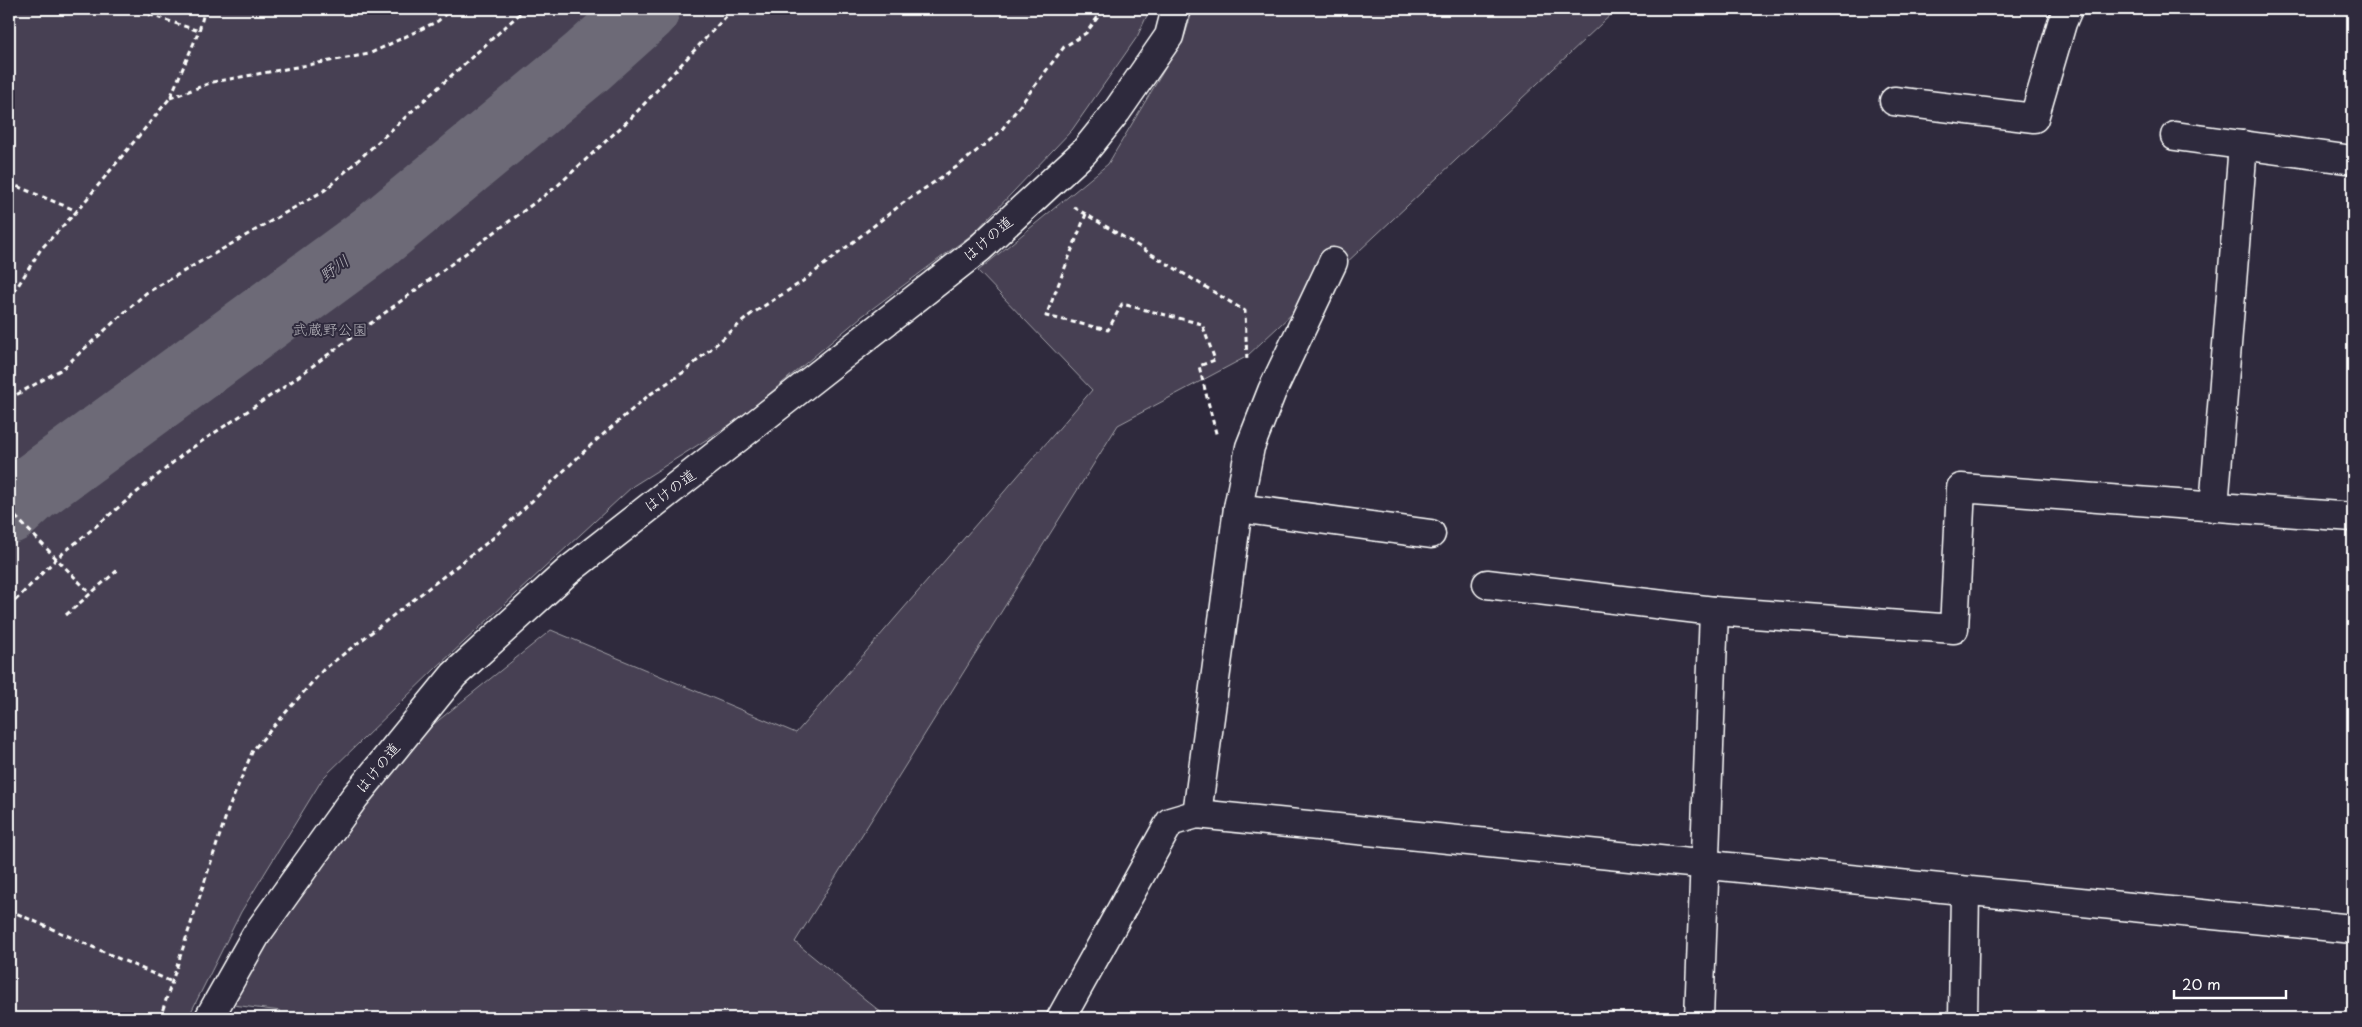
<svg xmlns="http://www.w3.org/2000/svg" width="2362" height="1027" viewBox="0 0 2362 1027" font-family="'Playpen Sans','Klee One',sans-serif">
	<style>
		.green { fill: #464152; stroke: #a2a0a8 }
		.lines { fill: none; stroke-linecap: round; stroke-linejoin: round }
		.river { stroke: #6d6a77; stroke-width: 68 }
		.minor-casing { stroke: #fff; stroke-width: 31 }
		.path { stroke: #fff; stroke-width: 3; stroke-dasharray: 5 4; stroke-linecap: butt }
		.minor { stroke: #2f2a3d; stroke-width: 28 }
		.labels { text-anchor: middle; stroke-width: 4; stroke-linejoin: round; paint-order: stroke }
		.street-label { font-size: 15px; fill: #fff; stroke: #2f2a3d }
		.park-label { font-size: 15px; fill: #b5b3ba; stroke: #2f2a3d }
		.water-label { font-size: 16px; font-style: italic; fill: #b6b4bb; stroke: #2f2a3d }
	</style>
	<rect width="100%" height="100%" fill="#2f2a3d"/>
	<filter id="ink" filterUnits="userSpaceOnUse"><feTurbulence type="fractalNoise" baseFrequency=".02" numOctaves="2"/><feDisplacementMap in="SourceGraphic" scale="10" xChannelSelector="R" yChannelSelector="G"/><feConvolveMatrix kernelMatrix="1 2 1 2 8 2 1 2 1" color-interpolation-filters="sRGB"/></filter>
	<g filter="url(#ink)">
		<g class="green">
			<polygon points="9,9 1150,9 1137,37 1072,130 974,233 861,317 739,419 633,486 438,666 323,778 241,912 188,1018 9,1018"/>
			<polygon points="1193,9 1617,9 1246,357 1118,425 795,942 888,1018 276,1018 281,1011 233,1005 353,789 551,630 796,733 1092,390 978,271 1108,164 1185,35"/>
		</g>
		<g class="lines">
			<polyline class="river" points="9,510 32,489 374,238 587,62 646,9"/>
			<g class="minor-casing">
				<g id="minor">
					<polyline points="1894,101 2034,118 2062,23 2068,9"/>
					<polyline points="2175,136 2353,160"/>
					<polyline points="2214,507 2243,145"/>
					<polyline points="1238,508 1431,534"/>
					<polyline points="1487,584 1714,611 1954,629 1961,488 2353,517"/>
					<polyline points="1197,814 1238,508 1250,447 1272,391 1333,262"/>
					<polyline points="209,1018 256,935 354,798 454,675 568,571 980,248 1084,152 1117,111 1169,36 1176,9"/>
					<polyline points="1061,1018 1170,822 1197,814 2353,929"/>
					<polyline points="1699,1018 1714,611"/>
					<polyline points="1963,1018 1965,892"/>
				</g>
			</g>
			<g class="path">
				<polyline points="132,9 199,31"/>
				<polyline points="170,98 213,82 369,54 438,21 451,9"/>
				<polyline points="9,183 77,211"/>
				<polyline points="1074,207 1245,311 1247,362"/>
				<polyline points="1086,214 1046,316 1108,330 1122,304 1202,324 1215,360 1199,366 1217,437"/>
				<polyline points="9,300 41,249 77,211 170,98 199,31 205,9"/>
				<polyline points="9,399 62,369 146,293 325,190 525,9"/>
				<polyline points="9,510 89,592"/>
				<polyline points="9,607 56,559 187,451 284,387 556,187 631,118 733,9"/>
				<polyline points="66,615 120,568"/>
				<polyline points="9,910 172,982"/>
				<polyline points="158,1018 163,1009 228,810 253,750 323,670 493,538 592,444 649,395 684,372 750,315 803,281 903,203 958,166 1000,132 1064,47 1086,33 1104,9"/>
			</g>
			<use href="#minor" class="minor"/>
		</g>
	</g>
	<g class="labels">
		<g class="street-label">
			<text transform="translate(988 239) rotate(-41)" y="5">はけの道</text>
			<text transform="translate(670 491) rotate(-37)" y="5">はけの道</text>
			<text transform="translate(378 768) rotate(-51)" y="5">はけの道</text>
		</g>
		<g class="park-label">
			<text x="330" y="335">武蔵野公園</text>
		</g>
		<g class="water-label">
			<text transform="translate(334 268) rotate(-36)" y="6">野川</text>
		</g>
	</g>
	<rect width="2362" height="1027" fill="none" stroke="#2f2a3d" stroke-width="30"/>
	<rect x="15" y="15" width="2332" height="997" fill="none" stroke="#fff" stroke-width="2" filter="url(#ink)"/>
	<path d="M2174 990v8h112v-8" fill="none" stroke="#ffffff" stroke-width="2.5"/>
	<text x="2182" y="990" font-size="15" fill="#ffffff" stroke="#2f2a3d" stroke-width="4" paint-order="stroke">20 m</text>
</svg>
